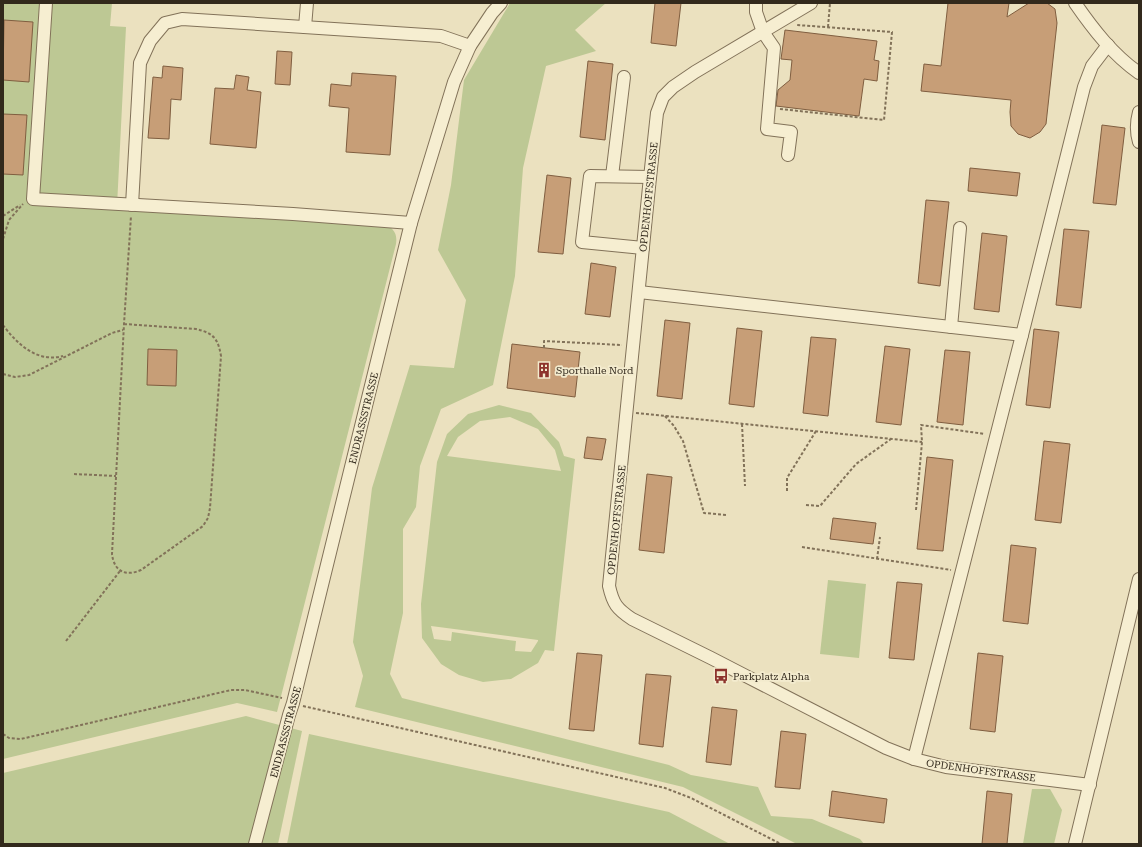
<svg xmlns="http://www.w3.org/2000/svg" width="1142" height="847" viewBox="0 0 1142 847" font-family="'Roboto Serif',serif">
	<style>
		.green { fill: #bdc894; fill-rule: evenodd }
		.building { fill: #c79e77; stroke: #805e40 }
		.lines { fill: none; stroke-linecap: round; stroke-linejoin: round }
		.minor-casing { stroke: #827259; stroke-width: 14 }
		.path { stroke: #827259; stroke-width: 2; stroke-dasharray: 3 2; stroke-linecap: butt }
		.minor { stroke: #f6eed1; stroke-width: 12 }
		.labels { text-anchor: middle; stroke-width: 3.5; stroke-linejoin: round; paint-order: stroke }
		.street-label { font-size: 10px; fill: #32291c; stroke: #f3ebce }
		.poi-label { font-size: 10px; fill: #32291c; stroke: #f3ebce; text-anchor: start }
	</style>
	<rect width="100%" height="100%" fill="#ebe1bf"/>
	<g class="green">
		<path d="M3,3H112L110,26L126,27L117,206L390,227C396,232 397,237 396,244L277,712L237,703L3,759Z"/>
		<polygon points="510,3 606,3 575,30 596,51 546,66 523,168 515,276 493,385 441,409 420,466 416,507 403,529 403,613 390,674 402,698 669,765 691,775 758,787 771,816 812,819 860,839 864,844 797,844 683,787 355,707 363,676 353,642 372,488 410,365 454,368 466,300 438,250 451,185 464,80"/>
		<path d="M499,405L531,413L559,442L564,456L575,459L554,651L545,650L538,663L511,679L483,682L459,675L441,664L422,638L421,604L437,462L447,434L468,414ZM510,417L538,429L555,450L561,471L447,456L458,437L480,421ZM431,626L538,640V641L531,652L515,651L516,641L452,632L451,641L434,639Z"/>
		<polygon points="828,580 866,584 859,658 820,654"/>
		<polygon points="246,716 302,731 278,844 3,844 3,773"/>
		<polygon points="309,734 669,812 730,844 287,844"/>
		<polygon points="1032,789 1050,789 1062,810 1054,844 1023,844"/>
	</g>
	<g class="building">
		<polygon points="655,3 681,3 676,46 651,43"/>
		<polygon points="948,3 1009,3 1007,17 1029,3 1047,3 1055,9 1057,23 1046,124 1040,132 1030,138 1018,134 1011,126 1010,112 1011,100 921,91 924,64 941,66"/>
		<polygon points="4,20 33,22 29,82 3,80"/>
		<polygon points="785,30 877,41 874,60 879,61 877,81 864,79 859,116 776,106 778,90 790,80 792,60 781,59"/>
		<polygon points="277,51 292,52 290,85 275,84"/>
		<polygon points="588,61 613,64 605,140 580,137"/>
		<polygon points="163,66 183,68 181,100 171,99 169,139 148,138 153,77 162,78"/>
		<polygon points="352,73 396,76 390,155 346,152 349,108 329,106 331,84 351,86"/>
		<polygon points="236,75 249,77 247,90 261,92 256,148 210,144 215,88 234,89"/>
		<polygon points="3,114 27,115 23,175 3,174"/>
		<polygon points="1102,125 1125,128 1116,205 1093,203"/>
		<polygon points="970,168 1020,173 1017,196 968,191"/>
		<polygon points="547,175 571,178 563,254 538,252"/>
		<polygon points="926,200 949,202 940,286 918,283"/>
		<polygon points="1064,229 1089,231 1081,308 1056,305"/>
		<polygon points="982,233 1007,236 999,312 974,309"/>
		<polygon points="591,263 616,267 610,317 585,314"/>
		<polygon points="665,320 690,323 682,399 657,396"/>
		<polygon points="737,328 762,331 754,407 729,404"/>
		<polygon points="1034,329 1059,332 1050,408 1026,405"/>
		<polygon points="811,337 836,339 828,416 803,413"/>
		<polygon points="512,344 580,352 575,397 507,388"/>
		<polygon points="885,346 910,349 901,425 876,422"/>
		<polygon points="148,349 177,350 176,386 147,385"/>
		<polygon points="945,350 970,352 963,425 937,422"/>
		<polygon points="587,437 606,439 602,460 584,458"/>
		<polygon points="1044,441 1070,444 1061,523 1035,520"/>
		<polygon points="927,457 953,460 943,551 917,549"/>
		<polygon points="647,474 672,477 664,553 639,550"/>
		<polygon points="833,518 876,523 873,544 830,539"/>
		<polygon points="1011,545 1036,548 1028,624 1003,621"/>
		<polygon points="897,582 922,584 914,660 889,658"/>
		<polygon points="577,653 602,655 594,731 569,729"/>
		<polygon points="978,653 1003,656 995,732 970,729"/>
		<polygon points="646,674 671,676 663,747 639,744"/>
		<polygon points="712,707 737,710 731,765 706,762"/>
		<polygon points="781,731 806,734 800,789 775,787"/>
		<polygon points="832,791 887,799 884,823 829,816"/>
		<polygon points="987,791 1012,794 1007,844 982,844"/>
	</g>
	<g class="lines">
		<g class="minor-casing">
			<g id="minor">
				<polyline points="46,3 33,199 293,214 411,223"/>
				<polyline points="756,3 756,12 763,32 774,48 767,129 791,132 788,155"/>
				<path d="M811,3L695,72L673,87L663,97L657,113L649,187L609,586C613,604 617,609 632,619L711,658L886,748L914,759L946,767L1090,785"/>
				<path d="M1075,3C1093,29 1113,55 1139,73"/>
				<polyline points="305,27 307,3"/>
				<path d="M1139,112C1136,123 1136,132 1139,142"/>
				<polyline points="612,176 624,77"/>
				<polyline points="132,205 140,63 150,41 165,23 182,19 441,36 470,46"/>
				<polyline points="643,248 582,242 590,176 650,177"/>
				<polyline points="639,292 1022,335"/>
				<polyline points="951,327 960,228"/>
				<polyline points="914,759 1022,335 1084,87 1092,66 1108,45"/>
				<polyline points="255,844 289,715 293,703 411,223 454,82 470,46 492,13 501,3"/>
				<polyline points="1075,844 1139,579"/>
			</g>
		</g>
		<g class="path">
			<polyline points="828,27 830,3"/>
			<polyline points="780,109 884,120 892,32 797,25"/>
			<polyline points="3,216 20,205"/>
			<polyline points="3,239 9,220 23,204"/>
			<path d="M124,324L196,329C213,333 218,338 221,356L210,508L208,518L203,526L141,570C125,577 114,571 112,554L124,324L131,216"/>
			<path d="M3,325C17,344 37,363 63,356"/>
			<polyline points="544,348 544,341 622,345"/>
			<polyline points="3,374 15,377 29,375 112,333 123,330"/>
			<polyline points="636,413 922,442"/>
			<polyline points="665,416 674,426 683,441 704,513 727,515"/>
			<polyline points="742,424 745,486"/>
			<polyline points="74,474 116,476"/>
			<polyline points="787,491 787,478 816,431"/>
			<polyline points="806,505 820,506 856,464 891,439"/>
			<polyline points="916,510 922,442 921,425 985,434"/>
			<polyline points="802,547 951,570"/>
			<polyline points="877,559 880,537"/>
			<polyline points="66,641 120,571"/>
			<polyline points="303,706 665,788 691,798 781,844"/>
			<polyline points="3,734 9,738 21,739 231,690 245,690 282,698"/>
		</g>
		<use href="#minor" class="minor"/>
	</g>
	<defs>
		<g id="building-bare" transform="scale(1.2)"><path d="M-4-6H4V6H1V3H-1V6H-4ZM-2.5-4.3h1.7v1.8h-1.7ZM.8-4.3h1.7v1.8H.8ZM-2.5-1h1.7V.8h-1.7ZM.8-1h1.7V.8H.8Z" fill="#8d332c" stroke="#f3ebce" stroke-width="2.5" paint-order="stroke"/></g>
		<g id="bus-bare" transform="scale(1.2)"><path d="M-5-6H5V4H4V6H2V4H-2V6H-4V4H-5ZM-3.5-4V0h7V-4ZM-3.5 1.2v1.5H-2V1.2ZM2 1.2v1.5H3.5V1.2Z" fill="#8d332c" stroke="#f3ebce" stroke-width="2.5" paint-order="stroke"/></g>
	</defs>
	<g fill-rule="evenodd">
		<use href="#building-bare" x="544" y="370"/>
		<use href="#bus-bare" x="721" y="676"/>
	</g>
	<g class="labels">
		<g class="street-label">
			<text transform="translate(648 197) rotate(-84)" y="4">OPDENHOFFSTRASSE</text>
			<text transform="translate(363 418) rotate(-76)" y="4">ENDRASSSTRASSE</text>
			<text transform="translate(616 520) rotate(-84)" y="4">OPDENHOFFSTRASSE</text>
			<text transform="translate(285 732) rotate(-75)" y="4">ENDRASSSTRASSE</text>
			<text transform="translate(981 770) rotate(8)" y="4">OPDENHOFFSTRASSE</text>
		</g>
		<g class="poi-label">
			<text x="556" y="374">Sporthalle Nord</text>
			<text x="733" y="680">Parkplatz Alpha</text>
		</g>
	</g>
	<rect width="1142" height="847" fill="none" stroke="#32291c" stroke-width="8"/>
</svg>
